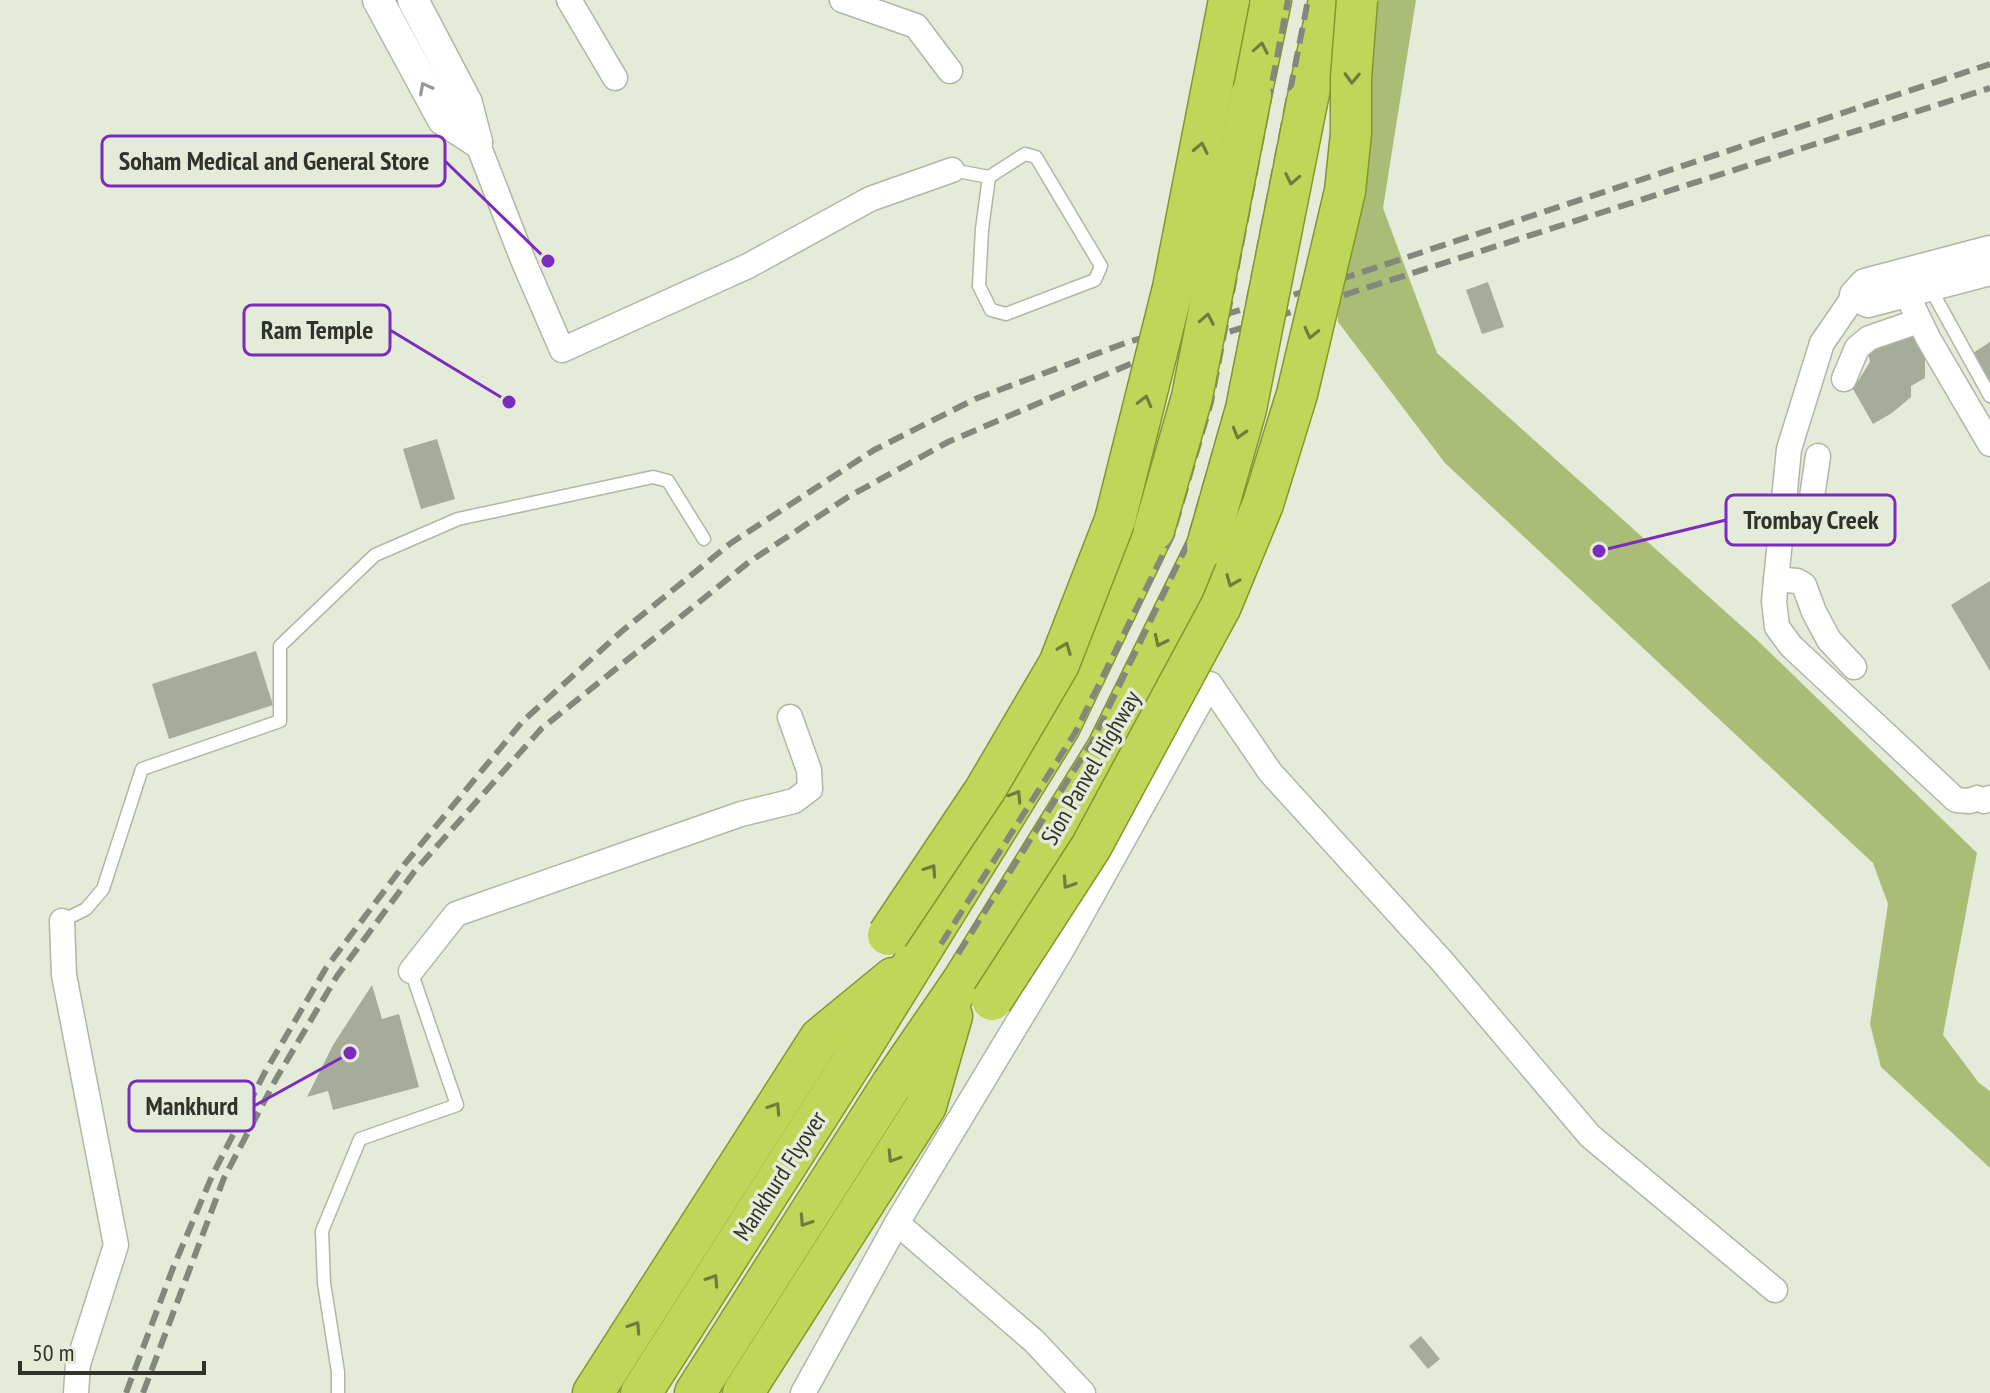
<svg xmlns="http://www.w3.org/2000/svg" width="1990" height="1393" viewBox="0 0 1990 1393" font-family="'PT Sans Narrow',sans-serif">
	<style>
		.water { fill: #aabd76 }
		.building { fill: #a6ab9a }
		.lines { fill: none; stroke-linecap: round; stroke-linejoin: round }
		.service-casing { stroke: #b1b6a5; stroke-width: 15 }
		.minor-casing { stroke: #b1b6a5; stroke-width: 27 }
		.tertiary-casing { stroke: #b1b6a5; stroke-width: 33 }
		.trunk-casing { stroke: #82972e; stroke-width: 43 }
		.service { stroke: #fff; stroke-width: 12 }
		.minor { stroke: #fff; stroke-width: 24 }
		.tertiary { stroke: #fff; stroke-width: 30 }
		.trunk { stroke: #bed758; stroke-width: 40 }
		.rail { stroke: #84887c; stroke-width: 6; stroke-dasharray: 16 8; stroke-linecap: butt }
		.trunk-bridge-casing { stroke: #82972e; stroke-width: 43; stroke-linecap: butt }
		.trunk-bridge { stroke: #bed758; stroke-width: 40 }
		.oneway { stroke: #707c3f }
		.oneway2 { stroke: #989895 }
		.labels { text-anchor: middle; stroke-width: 7; stroke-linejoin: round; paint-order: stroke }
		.street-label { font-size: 24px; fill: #30322b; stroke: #e5ebd9 }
		.leader { fill: none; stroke: #7b2cbf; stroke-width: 3 }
		.callout-dot { fill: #7b2cbf; stroke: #e5ebd9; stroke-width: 3 }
		.callout { fill: #e5ebd9; stroke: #7b2cbf; stroke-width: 3 }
		.callout-label { font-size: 26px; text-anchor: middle; font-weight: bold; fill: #30322b }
	</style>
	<rect width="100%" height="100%" fill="#e5ebd9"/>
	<polygon class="water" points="1371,0 1416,0 1383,208 1437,353 1756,639 1977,853 1943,1035 1979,1083 1990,1091 1990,1168 1881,1067 1870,1024 1888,904 1873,863 1445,463 1338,322 1335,208"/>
	<g class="building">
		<polygon points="1488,282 1504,327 1482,334 1466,290"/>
		<polygon points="1916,326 1925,354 1925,378 1911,386 1911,397 1892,413 1873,424 1853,389 1870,362 1867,347"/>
		<polygon points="1990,342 1990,385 1970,355"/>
		<polygon points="437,439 455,499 421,509 403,449"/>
		<polygon points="1990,581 1990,671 1951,605"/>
		<polygon points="256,651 273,705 169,739 152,684"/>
		<polygon points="372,985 382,1019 399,1014 419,1087 333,1110 328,1091 307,1097 333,1045"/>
		<polygon points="1421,1336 1440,1359 1428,1369 1409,1346"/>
	</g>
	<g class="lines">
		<g class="service-casing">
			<g id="service">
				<polyline points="952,170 989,177 1025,154 1036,157 1101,266 1095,280 1006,314 991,310 979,286 982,229 989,177"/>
				<polyline points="1929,286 1990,396"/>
				<polyline points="62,921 86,909 103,889 142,769 280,721 280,646 375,555 458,519 653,477 668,481 704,539"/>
				<polyline points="338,1393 338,1372 324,1283 322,1231 360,1139 457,1105 411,971"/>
			</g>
		</g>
		<g class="minor-casing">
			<g id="minor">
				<polyline points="569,0 615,78"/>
				<polyline points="842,0 916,26 950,71"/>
				<polyline points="477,142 523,260 562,350 748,266 870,199 952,170"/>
				<polyline points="1899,278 1928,338 1990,444"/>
				<polyline points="1855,295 1822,343 1789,449 1774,601 1777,627 1791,646 1956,800 1970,801 1977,798 1984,801 1990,798"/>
				<polyline points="1844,379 1857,348 1869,338 1919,321"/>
				<polyline points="1782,517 1809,517 1818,456"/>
				<polyline points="1776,579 1797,581 1804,585 1814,612 1829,640 1854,667"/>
				<polyline points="62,921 64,975 116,1245 78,1364 76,1393"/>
				<polyline points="411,971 456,914 741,814 794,801 810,789 809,770 790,717"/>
				<polyline points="897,1223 1034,1341 1083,1393"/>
				<polyline points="803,1393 897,1223 1064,946 1210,684 1270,772 1441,960 1590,1136 1775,1290"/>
			</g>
		</g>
		<g class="tertiary-casing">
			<g id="tertiary">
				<polyline points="378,0 443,120 477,142"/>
				<polyline points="413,0 467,103 477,142"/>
				<polyline points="1990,251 1865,284 1855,295 1868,302 1990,270"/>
			</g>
		</g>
		<g class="trunk-casing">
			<g id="trunk">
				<polyline points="1251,95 1271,0"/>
				<polyline points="1307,102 1329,0"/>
				<polyline points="593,1393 820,1038 893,978"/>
				<polyline points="641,1393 854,1059 1060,726 1154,530"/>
				<polyline points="695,1393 892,1084 962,982 1107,749 1207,546"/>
				<polyline points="743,1393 926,1106 952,1016"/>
			</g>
		</g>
		<use href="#service" class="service"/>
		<use href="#minor" class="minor"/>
		<use href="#tertiary" class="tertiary"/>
		<use href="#trunk" class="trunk"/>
		<g class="rail">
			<polyline points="941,944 1075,733 1172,536 1211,402 1288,0"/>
			<polyline points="958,954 1092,742 1189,541 1228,406 1308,0"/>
			<polyline points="126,1393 173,1268 212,1176 265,1072 326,968 403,866 522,722 621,632 731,543 874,450 975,399 1128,342 1290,296 1990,64"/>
			<polyline points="143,1393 224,1178 276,1079 337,976 414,872 541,729 749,562 848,497 948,442 1135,362 1990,88"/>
		</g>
		<g class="trunk-bridge-casing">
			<g id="trunk-bridge">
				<polyline points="1154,530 1192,397 1251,95"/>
				<polyline points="1207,546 1246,409 1307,102"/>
				<polyline points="888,935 985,790 1059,664 1115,520 1173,288 1229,0"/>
				<polyline points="992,1000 1091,847 1221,606 1263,504 1297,394 1345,191 1351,133 1351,78 1357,0"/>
			</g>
		</g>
		<use href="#trunk-bridge" class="trunk-bridge"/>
	</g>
	<defs><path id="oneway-chevron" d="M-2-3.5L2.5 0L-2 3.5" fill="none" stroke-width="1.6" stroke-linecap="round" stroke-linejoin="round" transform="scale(2)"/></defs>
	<g class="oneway">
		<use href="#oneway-chevron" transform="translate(1261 48) rotate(-79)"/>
		<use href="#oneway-chevron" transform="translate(1352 78) rotate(92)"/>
		<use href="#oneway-chevron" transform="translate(1201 148) rotate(-78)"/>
		<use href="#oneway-chevron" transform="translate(1292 179) rotate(101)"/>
		<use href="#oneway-chevron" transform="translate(1207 319) rotate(-79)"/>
		<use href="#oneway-chevron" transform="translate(1311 333) rotate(103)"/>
		<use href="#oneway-chevron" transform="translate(1145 401) rotate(-76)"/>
		<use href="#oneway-chevron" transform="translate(1239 433) rotate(106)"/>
		<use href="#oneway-chevron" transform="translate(1232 581) rotate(112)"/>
		<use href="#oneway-chevron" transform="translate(1160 641) rotate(116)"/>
		<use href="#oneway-chevron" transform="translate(1065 648) rotate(-69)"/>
		<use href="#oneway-chevron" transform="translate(1016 796) rotate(-58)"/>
		<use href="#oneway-chevron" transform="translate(931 870) rotate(-56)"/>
		<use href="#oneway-chevron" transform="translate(1068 883) rotate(123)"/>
		<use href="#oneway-chevron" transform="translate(775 1108) rotate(-57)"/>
		<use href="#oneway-chevron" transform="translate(893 1157) rotate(122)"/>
		<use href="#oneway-chevron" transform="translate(805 1221) rotate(123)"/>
		<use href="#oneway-chevron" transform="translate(713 1280) rotate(-57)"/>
		<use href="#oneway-chevron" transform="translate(635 1327) rotate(-57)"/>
	</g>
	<use class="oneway2" href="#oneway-chevron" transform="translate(425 88) rotate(-118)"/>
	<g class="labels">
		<g class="street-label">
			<text transform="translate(1091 768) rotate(-60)" y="8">Sion Panvel Highway</text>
			<text transform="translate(780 1176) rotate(-57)" y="8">Mankhurd Flyover</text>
		</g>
	</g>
	<path class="leader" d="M548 261L445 161M509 402L390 330M1599 551L1726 520M350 1053L254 1106"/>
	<g class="callout-dot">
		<circle cx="548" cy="261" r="8"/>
		<circle cx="509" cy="402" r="8"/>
		<circle cx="1599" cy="551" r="8"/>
		<circle cx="350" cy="1053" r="8"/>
	</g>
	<g class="callout">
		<rect x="102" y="136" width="343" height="50" rx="8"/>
		<rect x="244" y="305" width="146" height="50" rx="8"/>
		<rect x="1726" y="495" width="169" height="50" rx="8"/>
		<rect x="129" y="1081" width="125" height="50" rx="8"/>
	</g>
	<g class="callout-label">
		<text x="274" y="170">Soham Medical and General Store</text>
		<text x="317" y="339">Ram Temple</text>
		<text x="1811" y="529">Trombay Creek</text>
		<text x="192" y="1115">Mankhurd</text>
	</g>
	<path d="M20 1361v12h184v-12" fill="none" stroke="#30322b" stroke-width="4"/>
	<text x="32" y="1361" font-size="24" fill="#30322b" stroke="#e5ebd9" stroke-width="6" paint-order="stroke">50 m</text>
</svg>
